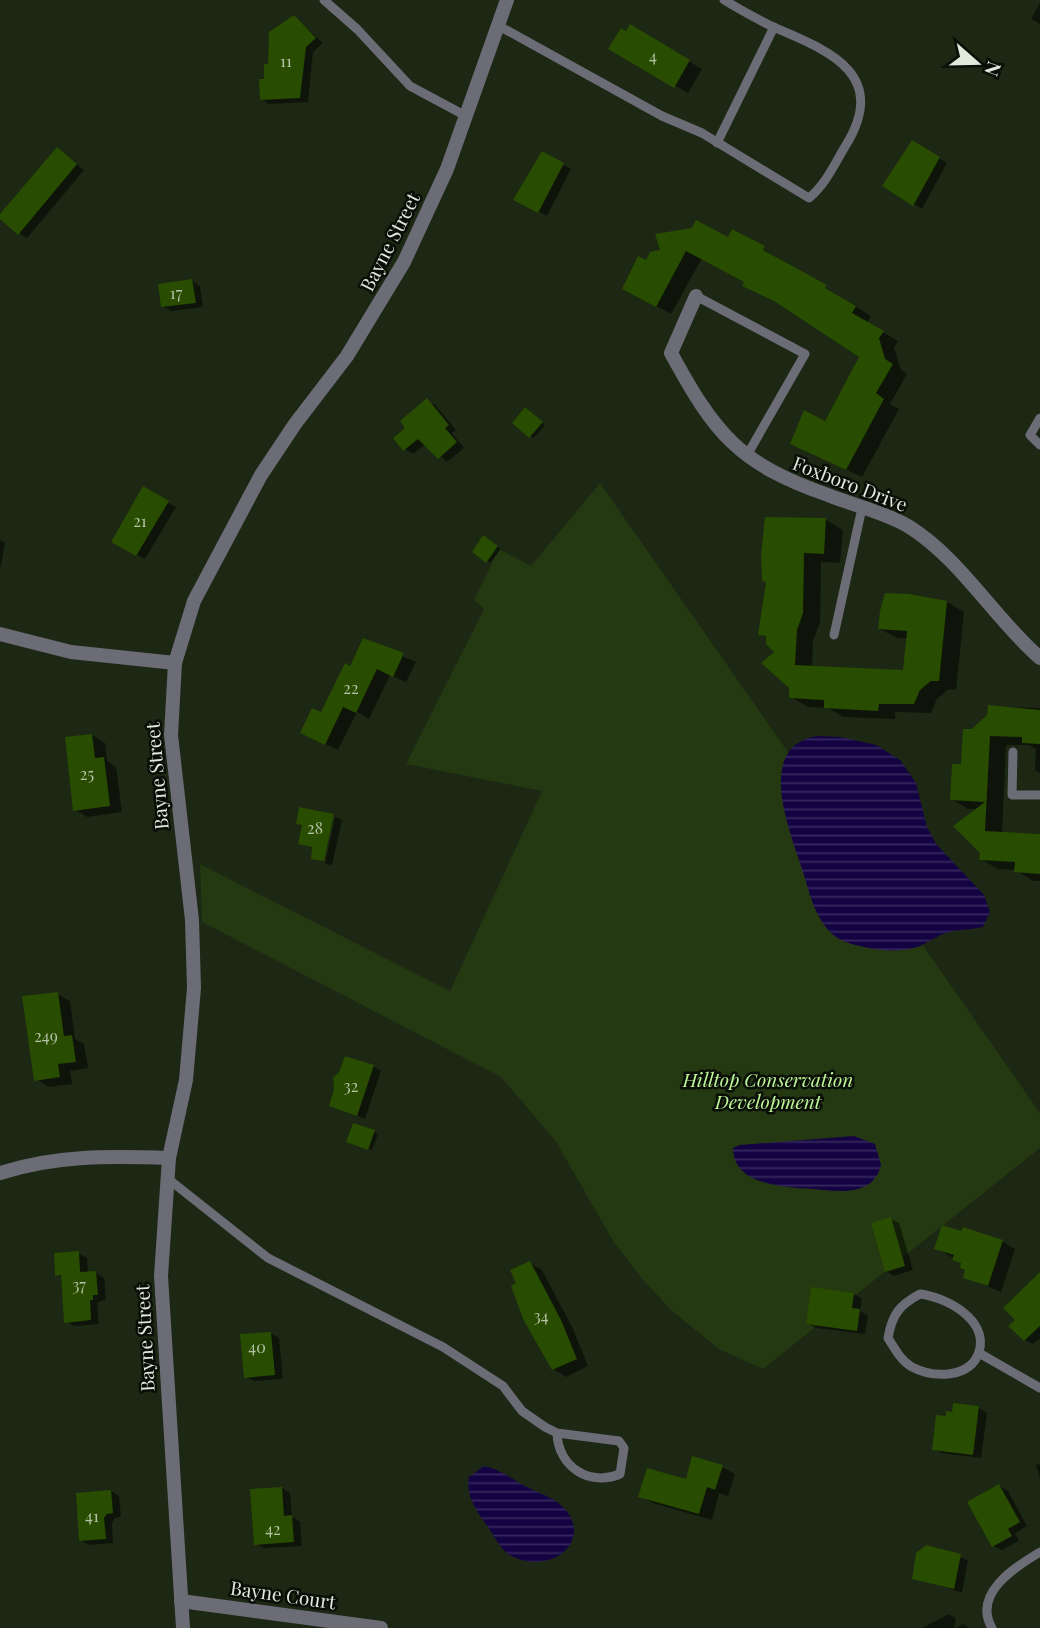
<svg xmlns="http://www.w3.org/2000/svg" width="1040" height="1628" viewBox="0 0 1040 1628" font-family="'Playfair Display',serif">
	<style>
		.park { fill: #243912 }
		.water { fill: url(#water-rules) }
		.shadow { fill: #0007 }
		.building { fill: #284c00 }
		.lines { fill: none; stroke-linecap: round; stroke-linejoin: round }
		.service { stroke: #6c6c77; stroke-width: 9 }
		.minor { stroke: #6c6c77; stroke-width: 14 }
		.tertiary { stroke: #6c6c77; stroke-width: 14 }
		.labels { text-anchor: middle; stroke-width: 5; stroke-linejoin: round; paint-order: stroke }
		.number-label { font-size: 16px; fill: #b4c2a6 }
		.street-label { font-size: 19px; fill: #e2eadd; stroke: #090e06 }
		.park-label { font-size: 19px; font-style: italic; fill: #bef797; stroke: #090e06 }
	</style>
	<defs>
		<pattern id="water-rules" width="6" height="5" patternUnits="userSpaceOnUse" patternTransform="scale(1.75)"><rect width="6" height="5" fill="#140342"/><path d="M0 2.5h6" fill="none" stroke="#36285d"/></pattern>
	</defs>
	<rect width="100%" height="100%" fill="#1c2714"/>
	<polygon class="park" points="600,483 1040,1113 1040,1148 763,1369 719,1349 672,1311 644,1281 613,1241 555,1140 501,1077 202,922 200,864 450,991 542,791 406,764 484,609 474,600 499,549 531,566"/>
	<g class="water">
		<path d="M817,736L840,737L876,745L900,760L916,783L927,827L936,844L984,895L990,912L983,927C970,930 958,929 946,933C937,936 930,941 922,945C905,953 881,951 864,947C853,945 837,940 830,932C813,913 810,893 802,869C790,831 754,747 817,736Z"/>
		<path d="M854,1136L875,1144L881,1165C873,1198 837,1191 812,1189C786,1187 733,1186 733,1148L740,1145Z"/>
		<path d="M484,1466C502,1470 511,1479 527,1487C539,1493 554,1498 564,1508C595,1542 548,1577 510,1555C501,1550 496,1539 490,1530C479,1514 465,1498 469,1477Z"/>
	</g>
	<g class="shadow">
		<polygon points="1040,3 1040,24 1031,19"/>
		<polygon points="294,17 323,43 313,52 308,102 269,104 261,99 265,81"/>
		<polygon points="630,26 702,69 688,93 611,48"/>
		<polygon points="913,142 947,163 922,209 885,186"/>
		<polygon points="57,149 84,170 27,238 19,233"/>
		<polygon points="542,153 571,169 547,216 515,199"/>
		<polygon points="729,239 748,240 871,316 867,323 898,341 894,348 901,370 907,374 890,404 899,409 862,477 807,452 861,357 746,282 702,258 671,314 639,297 651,254"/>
		<polygon points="192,281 200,286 203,307 171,311 163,306"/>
		<polygon points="427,401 435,405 456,430 452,433 464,448 447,462 426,444 413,454 405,449"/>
		<polygon points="529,411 545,425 534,438 530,436"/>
		<polygon points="144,489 176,507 145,559 113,541"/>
		<polygon points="766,519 826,520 843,530 840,563 821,562 820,623 813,640 812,667 905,672 908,639 897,638 880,629 947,602 964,612 956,690 949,689 937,699 931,713 895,712 895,719 843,717 828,708 808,707 791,697 790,687 777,652 768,638 760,634 768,583"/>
		<polygon points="484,538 501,549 490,563 474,552"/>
		<polygon points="0,540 5,543 1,566 0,566"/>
		<polygon points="364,640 416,662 406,682 390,675 369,719 357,712 338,750 314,739 322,715"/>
		<polygon points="990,707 1040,708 1040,773 1035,770 1036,749 1029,745 1006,745 1002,833 1040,834 1040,881 1033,881 1016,870 998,869 981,859 978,809 968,809 951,799 972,731 989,716"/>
		<polygon points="92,735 105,743 107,761 116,767 122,812 87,817 75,809"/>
		<polygon points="335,817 342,820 332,865 325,864"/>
		<polygon points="57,994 70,1001 75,1039 84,1044 88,1068 70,1071 72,1084 49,1087 36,1079"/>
		<polygon points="373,1066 381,1071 365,1119 331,1105 341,1073"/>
		<polygon points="374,1132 378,1134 372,1150 352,1144"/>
		<polygon points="891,1219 899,1223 913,1270 894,1276 886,1271"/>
		<polygon points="1002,1241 1015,1249 1001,1292 965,1277 967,1270 963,1264 936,1248"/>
		<polygon points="78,1253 87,1258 88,1273 96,1273 104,1278 106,1299 97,1303 99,1324 74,1326 66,1321 63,1278 57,1274"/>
		<polygon points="530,1263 542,1270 573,1329 588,1366 566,1377 553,1369 518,1284"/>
		<polygon points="1040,1283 1040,1338 1033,1344 1025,1340 1017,1320"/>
		<polygon points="854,1294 862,1299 860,1311 868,1315 865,1334 816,1328 808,1324"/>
		<polygon points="271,1333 279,1338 283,1379 254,1381 245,1376"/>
		<polygon points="954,1405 979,1408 987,1413 981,1458 942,1453 934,1449 947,1418 953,1414"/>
		<polygon points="1040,1464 1040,1478 1036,1465"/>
		<polygon points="722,1467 735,1474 728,1496 719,1493 712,1520 653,1503 640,1496"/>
		<polygon points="999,1486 1008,1491 1027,1526 1015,1533 1019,1541 1002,1550 993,1546"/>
		<polygon points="282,1488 290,1493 292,1517 300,1522 302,1546 264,1548 256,1544"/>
		<polygon points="111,1491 119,1496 121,1517 115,1518 112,1523 113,1543 89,1545 80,1540"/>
		<polygon points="926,1547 968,1560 962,1593 913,1576 921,1549"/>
		<polygon points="949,1614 956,1619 954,1628 922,1628"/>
		<polygon points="963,1624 969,1628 955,1628"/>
	</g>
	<g class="building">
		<polygon points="294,15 316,38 306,47 300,98 260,100 259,79 264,79 264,64 268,64 269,32"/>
		<polygon points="630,24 690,60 674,88 608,49 621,28 626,31"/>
		<polygon points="912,140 940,157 913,206 882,186"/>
		<polygon points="57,147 77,164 18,235 0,219 0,214"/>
		<polygon points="542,151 564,163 538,213 513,200"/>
		<polygon points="696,220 728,237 732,229 765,246 763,250 827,285 825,288 856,306 852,313 884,331 879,338 885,359 893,364 876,393 884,399 846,470 790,444 804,410 825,421 859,357 774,301 742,286 744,282 686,251 656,307 622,289 638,256 646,260 650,252 660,250 655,234 692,228"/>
		<polygon points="192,279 196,303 161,307 158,284"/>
		<polygon points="427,398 449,425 445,428 457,442 438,459 418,439 403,451 393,438 405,428 400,421"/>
		<polygon points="525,407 543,422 529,438 512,423"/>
		<polygon points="143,486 169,501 136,556 111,542"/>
		<polygon points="765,517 826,518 824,554 804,553 803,613 797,630 795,665 903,670 907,631 878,629 880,611 885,593 909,594 947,601 939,681 931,681 920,690 914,704 879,704 878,711 824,708 824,700 789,698 789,688 761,663 774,652 766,644 766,636 758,635 766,582 762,581 761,555"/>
		<polygon points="483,535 498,546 486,563 472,552"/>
		<polygon points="363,638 404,653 393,677 377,669 356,713 343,707 325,745 300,733 312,708 321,712 345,663 350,666"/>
		<polygon points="988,705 1040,710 1040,744 1022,743 1022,737 990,736 985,831 1040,834 1040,874 1014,872 1015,862 979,860 980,853 953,826 985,802 950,800 952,764 961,764 963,729 972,729 987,715"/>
		<polygon points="92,734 95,758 104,757 110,806 73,811 65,737"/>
		<polygon points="299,807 334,814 324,861 311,859 312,847 298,844 302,825 296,824"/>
		<polygon points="58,992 64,1036 72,1035 76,1062 58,1064 60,1077 34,1081 22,996"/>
		<polygon points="345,1056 374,1065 357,1116 329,1106 334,1089 333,1078 339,1072"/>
		<polygon points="353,1123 375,1130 368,1150 346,1142"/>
		<polygon points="891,1217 905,1266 885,1272 871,1223"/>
		<polygon points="942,1225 961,1231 963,1227 1003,1240 988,1286 963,1278 965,1270 960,1268 961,1263 952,1260 954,1255 934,1249"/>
		<polygon points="79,1251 80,1272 96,1271 98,1295 93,1295 93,1300 90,1300 91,1320 64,1323 61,1275 55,1276 54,1253"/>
		<polygon points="530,1261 561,1320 577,1359 552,1370 524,1321 511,1286 516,1283 510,1270"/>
		<polygon points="1040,1272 1040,1326 1024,1341 1008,1326 1015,1320 1003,1308"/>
		<polygon points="811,1287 854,1293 852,1308 860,1309 857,1331 806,1324"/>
		<polygon points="271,1332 275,1375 244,1378 240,1334"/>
		<polygon points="953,1403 979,1406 973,1455 932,1450 936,1415 946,1416 946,1411 952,1412"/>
		<polygon points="692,1456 723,1465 715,1490 707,1487 699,1514 638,1497 647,1468 686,1479"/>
		<polygon points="999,1484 1020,1522 1008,1529 1012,1536 992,1547 967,1502"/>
		<polygon points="282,1487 284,1516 292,1515 294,1542 254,1545 250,1489"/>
		<polygon points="111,1490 113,1513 107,1514 104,1518 106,1539 79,1541 76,1493"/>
		<polygon points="926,1545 961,1554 954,1589 912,1579 916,1553"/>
	</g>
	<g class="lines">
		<g class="service">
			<polyline points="324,0 357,29 410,86 466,116"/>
			<path d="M499,26L662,116L702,133L809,198C826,184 835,163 846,145C890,73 827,50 771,26C755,18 739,9 724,0"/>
			<polyline points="717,143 774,27"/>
			<polyline points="696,296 805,354 746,457"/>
			<polyline points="1040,418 1030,435 1040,445"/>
			<polyline points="834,635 862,508"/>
			<polyline points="1013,752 1012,795 1040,795"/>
			<path d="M167,1178L268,1258L443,1347L503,1386L522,1411L545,1427L557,1433L619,1441L624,1448L620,1474C590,1487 558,1467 557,1433"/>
			<path d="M920,1294C945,1297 989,1319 979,1352C970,1379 933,1378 912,1367C901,1361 895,1349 888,1338C892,1315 899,1305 920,1294Z"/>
			<polyline points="979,1353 1040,1388"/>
			<path d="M992,1628C972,1594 1015,1567 1040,1552"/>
		</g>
		<g class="minor">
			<path d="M696,296L671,353C715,434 739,464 828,495C853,505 884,512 908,526C961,559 993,617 1040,658"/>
			<polyline points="0,634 71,652 175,663"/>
			<polyline points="181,1601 381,1628"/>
		</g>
		<g class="tertiary">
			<path d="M0,1173C57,1155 109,1156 169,1158"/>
			<polyline points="183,1628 161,1276 169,1158 186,1080 194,988 192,920 171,735 175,663 194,601 261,475 295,424 347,356 404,262 447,169 507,0"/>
		</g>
	</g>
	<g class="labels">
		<g class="number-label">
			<text x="653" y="62">4</text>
			<text x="286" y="67">11</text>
			<text x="176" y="299">17</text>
			<text x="140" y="527">21</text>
			<text x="351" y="694">22</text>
			<text x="87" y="780">25</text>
			<text x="315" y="834">28</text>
			<text x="46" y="1042">249</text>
			<text x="351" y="1092">32</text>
			<text x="79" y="1291">37</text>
			<text x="541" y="1322">34</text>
			<text x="257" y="1353">40</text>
			<text x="92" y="1522">41</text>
			<text x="273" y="1535">42</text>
		</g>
		<g class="street-label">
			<text transform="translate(390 242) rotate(-63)" y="7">Bayne Street</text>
			<text transform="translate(850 484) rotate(21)" y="7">Foxboro Drive</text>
			<text transform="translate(157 776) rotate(-95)" y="7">Bayne Street</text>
			<text transform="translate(145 1338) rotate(-93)" y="7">Bayne Street</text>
			<text transform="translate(283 1595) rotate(8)" y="7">Bayne Court</text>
		</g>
		<g class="park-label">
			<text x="768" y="1087">Hilltop Conservation<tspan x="768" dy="22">Development</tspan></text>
		</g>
	</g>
	<g transform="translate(977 63) rotate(110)" stroke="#090e06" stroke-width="5" paint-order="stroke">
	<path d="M0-5L12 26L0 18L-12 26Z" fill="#e2eadd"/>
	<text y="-10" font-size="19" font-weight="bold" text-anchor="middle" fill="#e2eadd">N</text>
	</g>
</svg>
